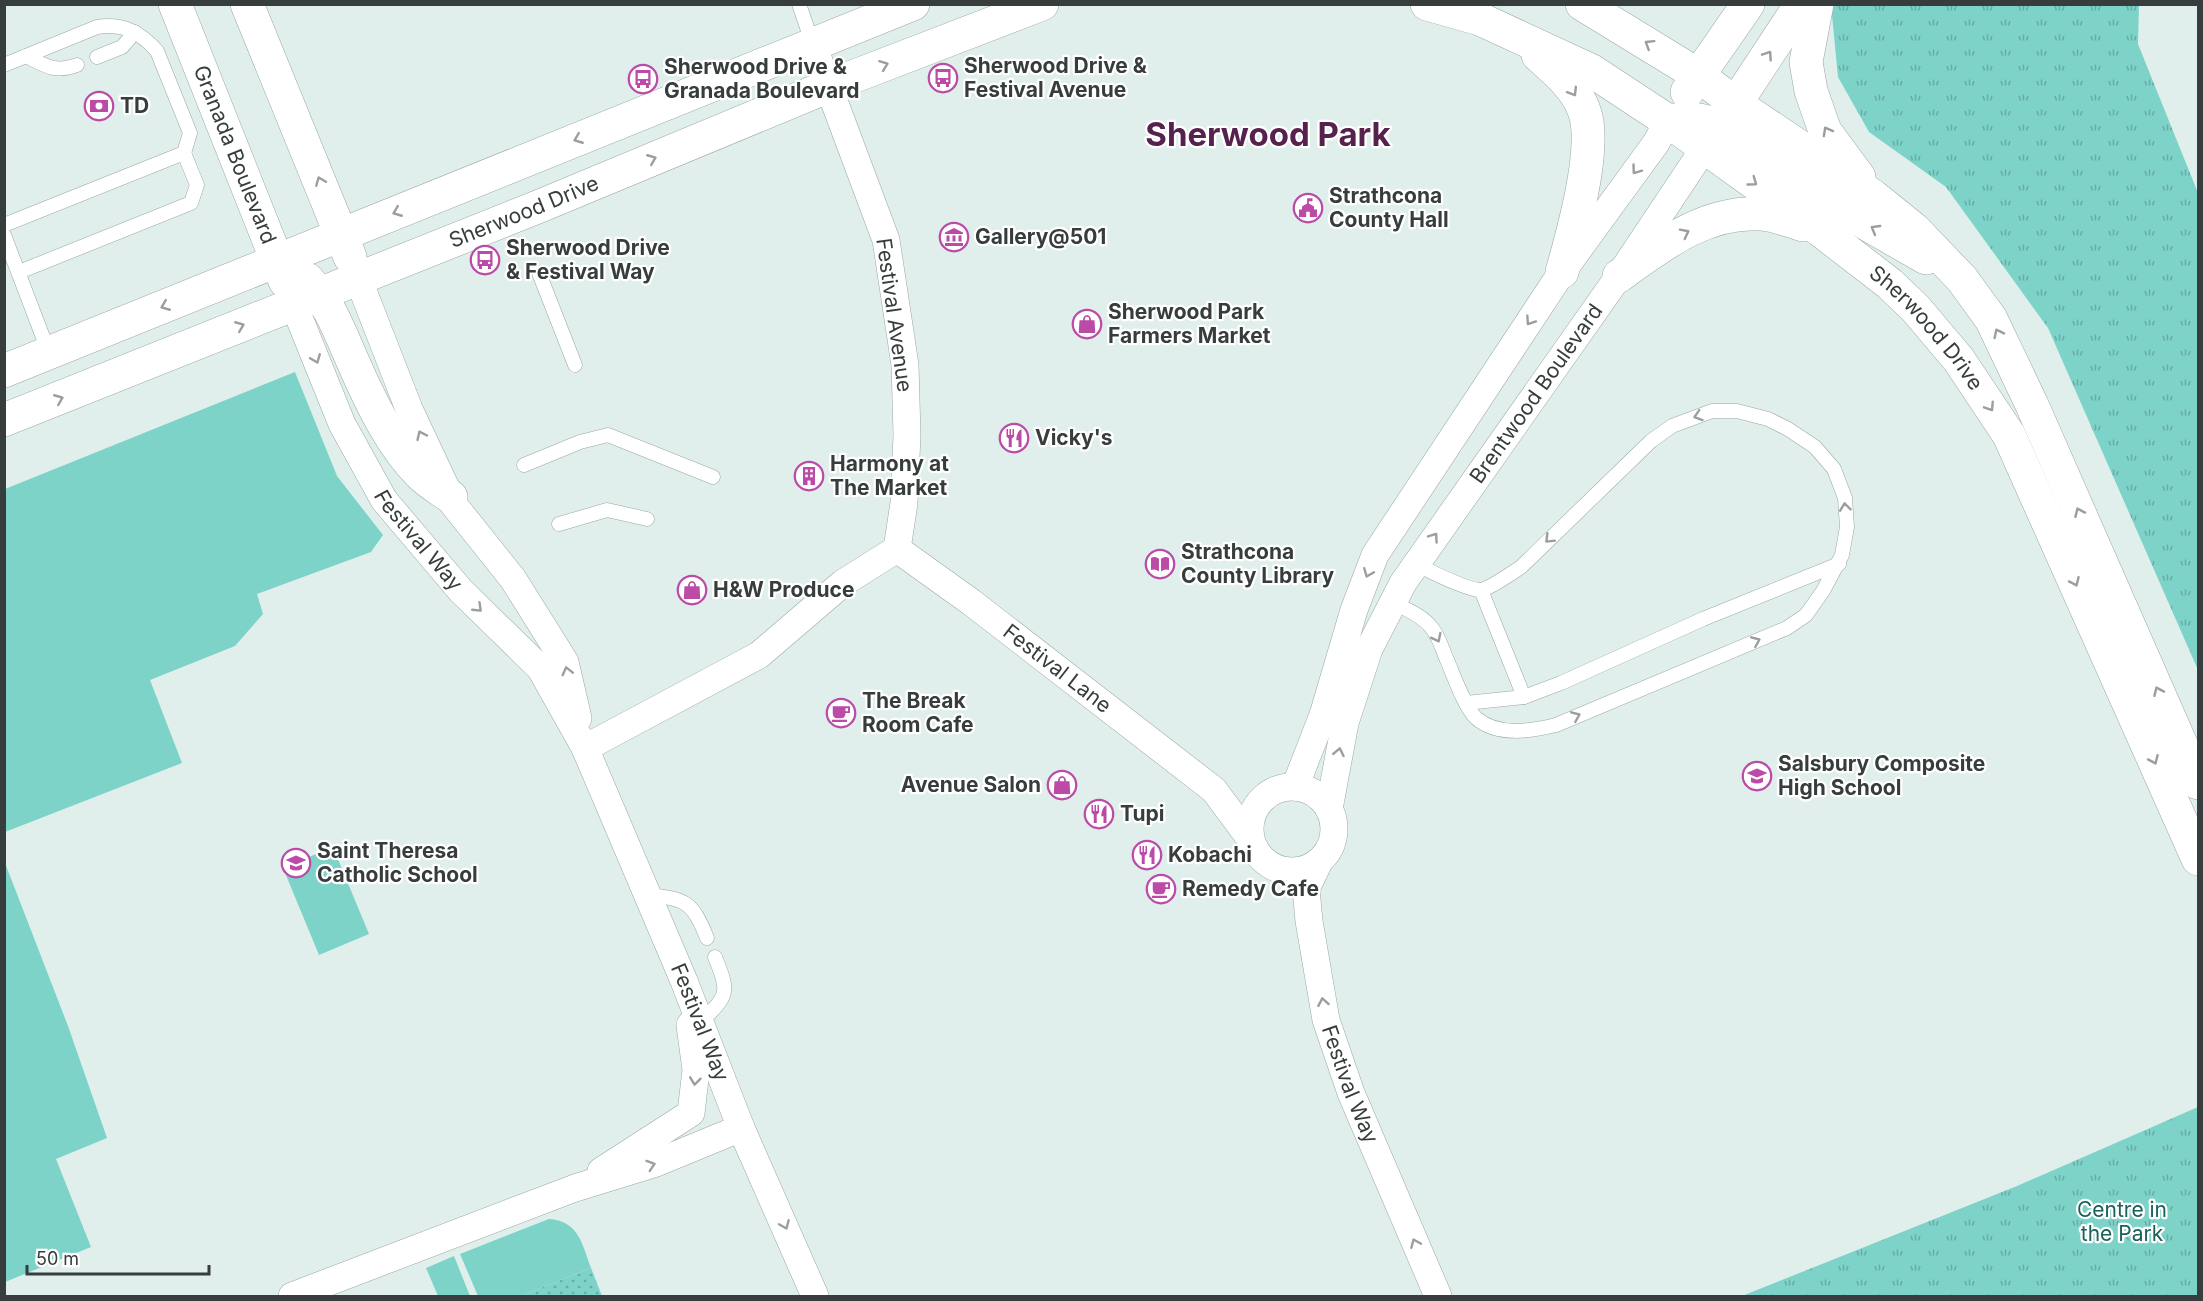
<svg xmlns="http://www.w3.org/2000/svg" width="2203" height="1301" viewBox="0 0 2203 1301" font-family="Inter,sans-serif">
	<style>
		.grass { fill: #7dd3c8 }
		.park { fill: url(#park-tufts) }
		.garden { fill: url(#garden-dots) }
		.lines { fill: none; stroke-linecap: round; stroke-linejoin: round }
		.lane-casing { stroke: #99a7a5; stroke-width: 15 }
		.street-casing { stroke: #99a7a5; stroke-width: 28 }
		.secondary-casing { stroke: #99a7a5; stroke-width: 34 }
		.lane { stroke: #fff; stroke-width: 14 }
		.street { stroke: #fff; stroke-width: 27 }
		.secondary { stroke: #fff; stroke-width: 33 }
		.oneway { stroke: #9b9e9e }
		.labels { text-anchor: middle; stroke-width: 4.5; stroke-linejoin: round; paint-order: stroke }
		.poi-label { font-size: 21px; font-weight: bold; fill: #373d3c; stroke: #fff; text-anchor: start }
		.street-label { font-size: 21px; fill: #373d3c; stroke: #fff }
		.park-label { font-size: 21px; fill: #1a615a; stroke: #fff }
		.town-label { font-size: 33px; font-weight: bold; fill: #57214d; stroke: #fff }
	</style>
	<defs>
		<pattern id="park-tufts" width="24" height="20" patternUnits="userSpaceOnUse" patternTransform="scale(1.5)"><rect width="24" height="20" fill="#7dd3c8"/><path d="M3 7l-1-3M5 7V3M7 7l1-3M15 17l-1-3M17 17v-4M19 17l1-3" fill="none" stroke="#67aca4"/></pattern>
		<pattern id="garden-dots" width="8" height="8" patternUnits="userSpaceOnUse" patternTransform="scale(1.5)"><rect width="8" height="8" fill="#7dd3c8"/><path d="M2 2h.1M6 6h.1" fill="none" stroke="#67aca4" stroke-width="1.8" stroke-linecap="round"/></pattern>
	</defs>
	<rect width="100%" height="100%" fill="#e0efec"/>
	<g class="grass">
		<polygon points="295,372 337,476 383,535 371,552 257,594 263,614 235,646 150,680 182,763 5,832 5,489"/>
		<polygon points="335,852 369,934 319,955 283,868 316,854"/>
		<polygon points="5,863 68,1026 107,1138 56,1159 91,1247 5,1282"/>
		<path d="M549,1219C579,1221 582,1244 591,1268L521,1296H478L460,1254Z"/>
		<polygon points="454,1256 470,1296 438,1296 426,1268"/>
	</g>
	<g class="park">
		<polygon points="1831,5 2139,5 2138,44 2198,193 2198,670 2048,328 1946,187 1869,132 1838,77"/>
		<polygon points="2198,1107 2198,1296 1742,1296 2017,1186"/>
	</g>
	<polygon class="garden" points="591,1268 602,1296 521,1296"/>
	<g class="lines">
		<g class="lane-casing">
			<g id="lane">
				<polyline points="799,4 813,45"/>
				<path d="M26,56C46,66 55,73 77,65"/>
				<polyline points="97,57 122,47 135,32"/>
				<path d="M4,65L97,27C123,23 140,32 157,51L190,133L184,153L4,225"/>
				<polyline points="4,235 49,353"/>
				<polyline points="19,272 191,203 197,185 184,153"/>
				<polyline points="539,273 575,365"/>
				<polyline points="524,465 580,442 608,435 713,477"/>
				<polyline points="559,524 607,510 647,519"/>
				<polyline points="1481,590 1524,697"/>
				<path d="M1393,602C1405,609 1422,615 1431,627C1439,636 1442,649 1447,660C1454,676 1464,706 1476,718C1498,737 1531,731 1556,725L1787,628L1806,615L1823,591L1842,555L1847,527L1845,498L1834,469L1815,447L1788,429L1768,419L1737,411H1712L1672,426L1651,441L1521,567C1512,573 1491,588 1481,590C1469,591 1428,570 1415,564"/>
				<polyline points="1466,703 1524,697 1561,683 1703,619 1839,564"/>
				<path d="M647,895C686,899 692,901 707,938"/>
				<path d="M700,1023C728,995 730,994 715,957"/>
			</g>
		</g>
		<g class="street-casing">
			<g id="street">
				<polyline points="358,278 409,409 454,505 513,579 565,662 578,718"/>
				<path id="s1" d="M294,305L342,424L384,500L461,591L540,668L585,748L684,981L741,1128L815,1296"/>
				<path id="s2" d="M897,549L971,602L1214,790L1251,840"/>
				<polyline points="585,748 759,655 843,583 897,549 904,503 907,435 905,365 886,240 813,45"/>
				<circle cx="1292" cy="829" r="42"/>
				<polyline points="1295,787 1323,715 1354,610 1375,555 1562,272 1656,143 1668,121"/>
				<path id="s3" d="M1329,809L1345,723L1369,649L1403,583L1619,276L1705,147"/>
				<path id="s4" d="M1319,862L1306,889L1309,921L1326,1020L1351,1093L1438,1296"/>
				<polyline points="601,1171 691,1113 696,1070 690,1025"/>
				<polyline points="292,1296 575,1188 656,1163 741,1128"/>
			</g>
		</g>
		<g class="secondary-casing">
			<g id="secondary">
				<path id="s5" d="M175,4L285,281"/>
				<polyline points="247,4 350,257"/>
				<path id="s6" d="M1427,4L1480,19L1592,71L1668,121L1820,230L1890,284L1916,309L1959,360L2009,435L2198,859"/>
				<polyline points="1582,4 1698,75 1736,104 1873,196 1914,229 1962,279 1991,319 2032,405 2198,783"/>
				<polyline points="1817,4 1806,62 1811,91 1825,131 1859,177"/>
				<path d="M1538,55C1557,72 1580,91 1586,117C1595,155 1573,233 1562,272"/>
				<polyline points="1687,92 1748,4"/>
				<path d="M1668,121C1688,117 1701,118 1720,127L1858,219L1926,258"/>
				<polyline points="1724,121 1801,4"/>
				<path d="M1619,276C1662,245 1706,210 1762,214C1775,215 1790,221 1803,225"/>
				<path d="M307,279C330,303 341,335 354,364C370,401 392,447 421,475C430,484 441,490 451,497"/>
				<polyline points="4,371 913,4"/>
				<path id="s7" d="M4,420L540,206L829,86L1042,4"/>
			</g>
		</g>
		<use href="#lane" class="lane"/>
		<use href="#street" class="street"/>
		<use href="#secondary" class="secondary"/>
	</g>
	<defs><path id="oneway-chevron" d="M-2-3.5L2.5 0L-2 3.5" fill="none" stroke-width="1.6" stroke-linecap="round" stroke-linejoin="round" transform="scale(1.5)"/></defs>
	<g class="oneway">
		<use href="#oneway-chevron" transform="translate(1649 44) rotate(-148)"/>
		<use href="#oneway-chevron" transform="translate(1768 55) rotate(-56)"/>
		<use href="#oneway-chevron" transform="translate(884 65) rotate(-21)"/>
		<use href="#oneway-chevron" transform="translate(1573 92) rotate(58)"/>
		<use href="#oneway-chevron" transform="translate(1827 131) rotate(-119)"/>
		<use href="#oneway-chevron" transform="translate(578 139) rotate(158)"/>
		<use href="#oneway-chevron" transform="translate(652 159) rotate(-22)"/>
		<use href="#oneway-chevron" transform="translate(1636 170) rotate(126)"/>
		<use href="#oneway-chevron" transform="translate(320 181) rotate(-112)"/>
		<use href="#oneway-chevron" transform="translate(1753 182) rotate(36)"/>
		<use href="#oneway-chevron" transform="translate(397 212) rotate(158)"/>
		<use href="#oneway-chevron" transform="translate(1875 229) rotate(-150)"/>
		<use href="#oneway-chevron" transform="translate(1685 233) rotate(-27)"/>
		<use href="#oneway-chevron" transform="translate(165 306) rotate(158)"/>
		<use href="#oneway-chevron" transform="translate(1530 321) rotate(124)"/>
		<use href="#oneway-chevron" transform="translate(240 326) rotate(-22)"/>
		<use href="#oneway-chevron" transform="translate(1998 333) rotate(-116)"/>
		<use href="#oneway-chevron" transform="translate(316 359) rotate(68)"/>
		<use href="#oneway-chevron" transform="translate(59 399) rotate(-22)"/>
		<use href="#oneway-chevron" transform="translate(1990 407) rotate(57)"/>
		<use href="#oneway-chevron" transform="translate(1698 416) rotate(162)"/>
		<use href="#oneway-chevron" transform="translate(421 435) rotate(-115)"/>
		<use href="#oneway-chevron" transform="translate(1845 507) rotate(-97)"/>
		<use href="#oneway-chevron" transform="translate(2079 512) rotate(-114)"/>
		<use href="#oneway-chevron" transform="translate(1434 537) rotate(-55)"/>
		<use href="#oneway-chevron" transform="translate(1549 539) rotate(135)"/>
		<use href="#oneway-chevron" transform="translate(1368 573) rotate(112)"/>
		<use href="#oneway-chevron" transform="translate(2075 582) rotate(66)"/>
		<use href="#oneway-chevron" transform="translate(478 608) rotate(44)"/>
		<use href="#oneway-chevron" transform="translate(1437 638) rotate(63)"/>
		<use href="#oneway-chevron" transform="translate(1756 641) rotate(-23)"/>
		<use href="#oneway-chevron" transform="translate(567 671) rotate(-104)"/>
		<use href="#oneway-chevron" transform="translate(2158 691) rotate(-114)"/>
		<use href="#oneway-chevron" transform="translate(1576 716) rotate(-23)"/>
		<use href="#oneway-chevron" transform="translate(1339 752) rotate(-79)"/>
		<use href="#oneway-chevron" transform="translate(2154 760) rotate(66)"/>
		<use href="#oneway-chevron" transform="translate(1323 1002) rotate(-100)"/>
		<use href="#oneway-chevron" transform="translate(695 1081) rotate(97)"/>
		<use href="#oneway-chevron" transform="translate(651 1165) rotate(-18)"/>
		<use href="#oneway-chevron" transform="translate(785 1225) rotate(67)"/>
		<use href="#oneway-chevron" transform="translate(1415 1243) rotate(-113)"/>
	</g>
	<defs>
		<g id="bus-ring" transform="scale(1.5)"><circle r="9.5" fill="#fff" stroke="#bb4ba7" stroke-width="1.5"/><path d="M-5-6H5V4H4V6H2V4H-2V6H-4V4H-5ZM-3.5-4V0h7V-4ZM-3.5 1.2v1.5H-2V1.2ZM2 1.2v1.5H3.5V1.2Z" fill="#bb4ba7"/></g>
		<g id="bank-ring" transform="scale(1.5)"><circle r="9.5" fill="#fff" stroke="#bb4ba7" stroke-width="1.5"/><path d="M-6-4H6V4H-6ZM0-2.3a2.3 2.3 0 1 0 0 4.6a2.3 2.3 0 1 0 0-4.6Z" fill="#bb4ba7"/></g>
		<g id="civic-ring" transform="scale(1.5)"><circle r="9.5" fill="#fff" stroke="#bb4ba7" stroke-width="1.5"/><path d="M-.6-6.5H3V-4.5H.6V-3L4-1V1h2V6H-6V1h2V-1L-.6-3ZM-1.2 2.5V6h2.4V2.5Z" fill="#bb4ba7"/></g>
		<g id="museum-ring" transform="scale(1.5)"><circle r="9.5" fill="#fff" stroke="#bb4ba7" stroke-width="1.5"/><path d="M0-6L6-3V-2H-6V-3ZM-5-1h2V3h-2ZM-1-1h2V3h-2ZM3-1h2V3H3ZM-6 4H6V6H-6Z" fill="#bb4ba7"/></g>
		<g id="shop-ring" transform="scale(1.5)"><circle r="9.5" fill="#fff" stroke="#bb4ba7" stroke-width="1.5"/><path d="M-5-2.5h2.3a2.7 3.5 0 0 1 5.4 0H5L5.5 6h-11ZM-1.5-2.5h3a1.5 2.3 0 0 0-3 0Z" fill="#bb4ba7"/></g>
		<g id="restaurant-ring" transform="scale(1.5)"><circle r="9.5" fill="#fff" stroke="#bb4ba7" stroke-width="1.5"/><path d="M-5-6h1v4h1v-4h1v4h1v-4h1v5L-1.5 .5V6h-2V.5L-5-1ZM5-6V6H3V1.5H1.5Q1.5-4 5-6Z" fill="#bb4ba7"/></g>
		<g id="building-ring" transform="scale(1.5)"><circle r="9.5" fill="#fff" stroke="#bb4ba7" stroke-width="1.5"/><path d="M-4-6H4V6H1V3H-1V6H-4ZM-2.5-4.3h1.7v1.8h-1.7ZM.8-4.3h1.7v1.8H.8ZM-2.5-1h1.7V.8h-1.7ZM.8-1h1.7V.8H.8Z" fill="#bb4ba7"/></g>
		<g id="library-ring" transform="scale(1.5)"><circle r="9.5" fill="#fff" stroke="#bb4ba7" stroke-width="1.5"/><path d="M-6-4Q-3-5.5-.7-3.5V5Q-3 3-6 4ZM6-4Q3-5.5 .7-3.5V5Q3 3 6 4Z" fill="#bb4ba7"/></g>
		<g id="cafe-ring" transform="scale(1.5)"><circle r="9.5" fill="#fff" stroke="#bb4ba7" stroke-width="1.5"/><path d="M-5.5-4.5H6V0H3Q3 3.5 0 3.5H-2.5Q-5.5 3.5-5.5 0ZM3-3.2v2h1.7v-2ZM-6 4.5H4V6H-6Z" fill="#bb4ba7"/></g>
		<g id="school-ring" transform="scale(1.5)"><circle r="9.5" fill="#fff" stroke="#bb4ba7" stroke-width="1.5"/><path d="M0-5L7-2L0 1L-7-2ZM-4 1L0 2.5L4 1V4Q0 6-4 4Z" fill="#bb4ba7"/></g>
	</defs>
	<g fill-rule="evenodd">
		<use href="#bus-ring" x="943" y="78"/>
		<use href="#bus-ring" x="643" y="79"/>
		<use href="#bank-ring" x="99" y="106"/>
		<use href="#civic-ring" x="1308" y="208"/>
		<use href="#museum-ring" x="954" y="237"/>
		<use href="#bus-ring" x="485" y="260"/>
		<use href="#shop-ring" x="1087" y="324"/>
		<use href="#restaurant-ring" x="1014" y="438"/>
		<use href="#building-ring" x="809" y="476"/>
		<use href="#library-ring" x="1160" y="564"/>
		<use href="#shop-ring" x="692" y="590"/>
		<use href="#cafe-ring" x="841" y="713"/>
		<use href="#school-ring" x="1757" y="776"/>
		<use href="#shop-ring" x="1062" y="785"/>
		<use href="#restaurant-ring" x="1099" y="814"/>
		<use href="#restaurant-ring" x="1147" y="855"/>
		<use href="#school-ring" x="296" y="863"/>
		<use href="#cafe-ring" x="1161" y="889"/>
	</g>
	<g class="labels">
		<g class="poi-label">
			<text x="964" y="73">Sherwood Drive &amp;<tspan x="964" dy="24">Festival Avenue</tspan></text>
			<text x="664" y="74">Sherwood Drive &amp;<tspan x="664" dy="24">Granada Boulevard</tspan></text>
			<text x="120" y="113">TD</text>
			<text x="1329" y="203">Strathcona<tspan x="1329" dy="24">County Hall</tspan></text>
			<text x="975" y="244">Gallery@501</text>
			<text x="506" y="255">Sherwood Drive<tspan x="506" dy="24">&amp; Festival Way</tspan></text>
			<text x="1108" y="319">Sherwood Park<tspan x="1108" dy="24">Farmers Market</tspan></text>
			<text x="1035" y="445">Vicky's</text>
			<text x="830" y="471">Harmony at<tspan x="830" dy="24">The Market</tspan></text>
			<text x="1181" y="559">Strathcona<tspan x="1181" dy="24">County Library</tspan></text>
			<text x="713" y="597">H&amp;W Produce</text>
			<text x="862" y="708">The Break<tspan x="862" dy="24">Room Cafe</tspan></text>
			<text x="1778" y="771">Salsbury Composite<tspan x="1778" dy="24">High School</tspan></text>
			<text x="1041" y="792" text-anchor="end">Avenue Salon</text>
			<text x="1120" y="821">Tupi</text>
			<text x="317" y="858">Saint Theresa<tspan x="317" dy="24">Catholic School</tspan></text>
			<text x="1168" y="862">Kobachi</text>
			<text x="1182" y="896">Remedy Cafe</text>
		</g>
		<g class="street-label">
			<text dy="7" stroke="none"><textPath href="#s5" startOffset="162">Granada Boulevard</textPath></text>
			<text dy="7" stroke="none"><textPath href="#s7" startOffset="560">Sherwood Drive</textPath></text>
			<text transform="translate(894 315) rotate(82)" y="7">Festival Avenue</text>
			<text dy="7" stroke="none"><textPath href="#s6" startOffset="602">Sherwood Drive</textPath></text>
			<text dy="7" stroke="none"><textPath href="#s3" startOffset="471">Brentwood Boulevard</textPath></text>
			<text dy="7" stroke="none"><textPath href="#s1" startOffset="268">Festival Way</textPath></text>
			<text dy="7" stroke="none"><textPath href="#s2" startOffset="200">Festival Lane</textPath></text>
			<text dy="7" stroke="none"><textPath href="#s1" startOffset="834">Festival Way</textPath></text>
			<text dy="7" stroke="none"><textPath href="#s4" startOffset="231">Festival Way</textPath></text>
		</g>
		<g class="park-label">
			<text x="2122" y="1217">Centre in<tspan x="2122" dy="24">the Park</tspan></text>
		</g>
		<g class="town-label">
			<text x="1268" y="146">Sherwood Park</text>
		</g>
	</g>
	<rect width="2203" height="1301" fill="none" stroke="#373d3c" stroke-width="12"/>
	<path d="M27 1265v9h182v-9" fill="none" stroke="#373d3c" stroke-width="3"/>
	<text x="36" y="1265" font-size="18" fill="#373d3c" stroke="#ffffff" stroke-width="4.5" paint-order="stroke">50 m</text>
</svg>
